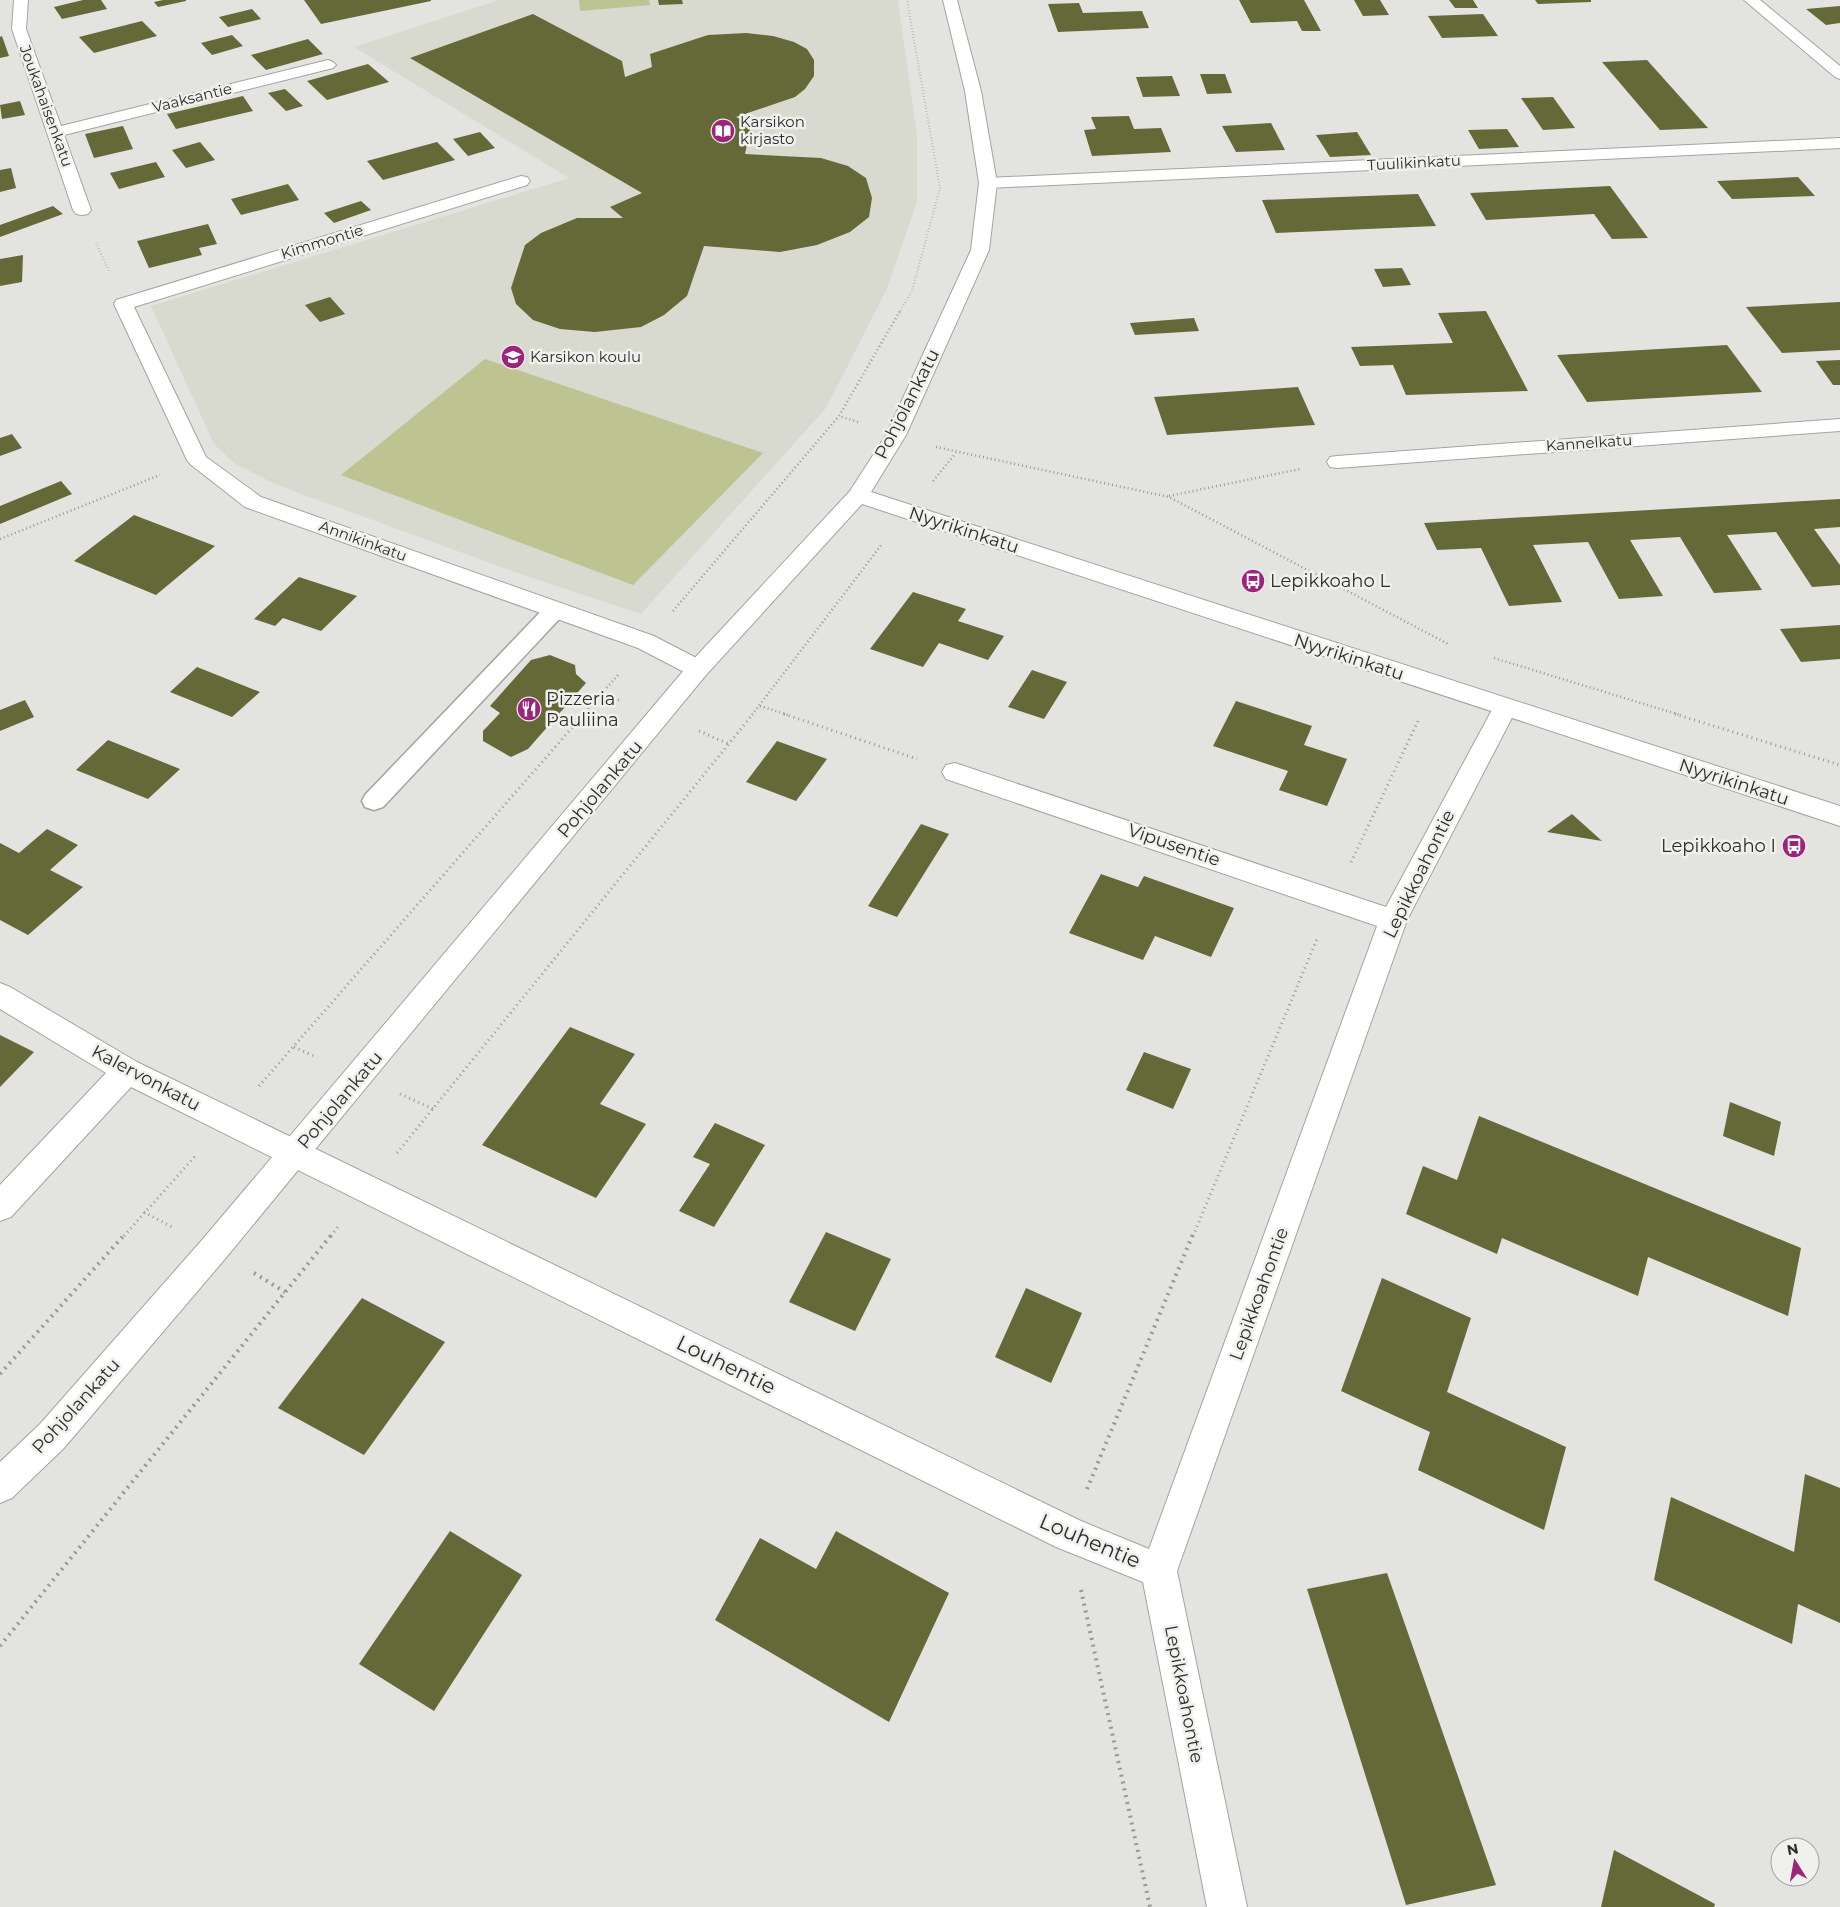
<svg xmlns="http://www.w3.org/2000/svg" width="1840" height="1907" viewBox="0 0 1840 1907" font-family="Montserrat,sans-serif">
	<style>
		.built { fill: #d8d9cf }
		.green { fill: #bdc391 }
		.building { fill: #656938 }
		.lines { fill: none; stroke-linecap: round; stroke-linejoin: round }
		.lane-casing { stroke: #a3a3a0; stroke-width: 3 }
		.street-casing { stroke: #a3a3a0; stroke-width: 2 }
		.secondary-casing { stroke: #a3a3a0; stroke-width: 2 }
		.path-far3 { stroke: #989896; stroke-width: 2; stroke-dasharray: 0.5 2.5; stroke-linecap: butt }
		.path-far2 { stroke: #989896; stroke-width: 2.5; stroke-dasharray: 1 3; stroke-linecap: butt }
		.path-far1 { stroke: #989896; stroke-width: 3; stroke-dasharray: 1 4; stroke-linecap: butt }
		.path { stroke: #989896; stroke-width: 4; stroke-dasharray: 2 5; stroke-linecap: butt }
		.lane { fill: #fff; fill-rule: evenodd }
		.street { fill: #fff; fill-rule: evenodd }
		.secondary { fill: #fff; fill-rule: evenodd }
		.labels { text-anchor: middle; stroke-width: 5; stroke-linejoin: round; paint-order: stroke }
		.far-street-label { font-size: 15px; fill: #2d2d2c; stroke: #f0f1ed }
		.far-poi-label { font-size: 15px; fill: #2d2d2c; stroke: #f0f1ed; text-anchor: start }
		.street-label { font-size: 18px; fill: #2d2d2c; stroke: #f0f1ed }
		.poi-label { font-size: 18px; fill: #2d2d2c; stroke: #f0f1ed; text-anchor: start }
		.near-street-label { font-size: 21px; fill: #2d2d2c; stroke: #f0f1ed }
	</style>
	<rect width="100%" height="100%" fill="#e3e3e0"/>
	<polygon class="built" points="499,0 898,0 917,137 917,202 886,291 826,408 641,614 523,575 277,485 234,463 214,444 151,306 569,178 354,47"/>
	<g class="green">
		<polygon points="579,0 649,0 650,5 580,11"/>
		<polygon points="485,359 763,453 633,585 341,475"/>
	</g>
	<g class="building">
		<polygon points="83,0 101,0 107,9 62,19 54,7"/>
		<polygon points="163,0 186,0 186,1 158,7 154,2"/>
		<polygon points="304,0 431,0 431,1 321,24"/>
		<polygon points="658,0 682,0 683,4 659,5"/>
		<polygon points="1239,0 1304,0 1321,31 1302,31 1297,21 1251,23"/>
		<polygon points="1354,0 1380,0 1389,15 1363,16"/>
		<polygon points="1449,0 1473,0 1478,8 1455,8"/>
		<polygon points="1535,0 1591,0 1591,2 1538,4"/>
		<polygon points="1079,3 1083,13 1142,11 1149,28 1058,32 1048,4"/>
		<polygon points="1840,6 1840,23 1826,25 1806,9"/>
		<polygon points="252,9 261,19 228,27 219,17"/>
		<polygon points="533,14 622,61 625,77 652,67 650,54 708,35 746,33 773,36 794,42 807,49 814,60 814,76 805,89 795,97 736,117 751,125 745,154 821,158 848,166 866,178 872,198 869,217 850,232 817,245 780,252 704,246 687,296 664,315 641,327 595,332 560,329 533,320 516,304 511,288 525,245 541,233 577,218 623,218 610,207 642,193 410,58"/>
		<polygon points="1483,14 1498,36 1442,38 1428,16"/>
		<polygon points="142,21 157,36 94,53 79,37"/>
		<polygon points="232,35 243,46 212,55 201,43"/>
		<polygon points="2,36 9,56 0,58 0,37"/>
		<polygon points="308,39 323,54 266,70 251,55"/>
		<polygon points="1647,60 1708,128 1660,130 1602,62"/>
		<polygon points="368,64 389,82 327,100 307,81"/>
		<polygon points="1200,74 1225,74 1232,93 1207,94"/>
		<polygon points="1172,76 1180,96 1143,97 1136,77"/>
		<polygon points="285,89 303,106 286,111 268,93"/>
		<polygon points="243,96 253,111 176,129 167,114"/>
		<polygon points="1553,97 1575,128 1543,130 1521,98"/>
		<polygon points="20,101 25,115 2,119 0,105"/>
		<polygon points="1129,116 1134,129 1161,128 1171,152 1092,156 1084,130 1096,129 1091,117"/>
		<polygon points="1271,123 1285,150 1236,152 1222,126"/>
		<polygon points="123,126 133,149 94,158 85,134"/>
		<polygon points="1507,129 1519,147 1479,149 1468,130"/>
		<polygon points="480,132 495,148 468,156 453,139"/>
		<polygon points="1357,132 1371,155 1330,157 1316,135"/>
		<polygon points="200,142 215,160 186,168 172,150"/>
		<polygon points="437,142 455,160 383,180 367,161"/>
		<polygon points="156,162 165,177 119,189 110,173"/>
		<polygon points="11,168 16,188 0,192 0,170"/>
		<polygon points="1798,177 1815,196 1732,199 1717,181"/>
		<polygon points="288,184 299,200 241,215 231,199"/>
		<polygon points="1610,186 1648,238 1612,239 1594,214 1486,220 1470,193"/>
		<polygon points="1418,194 1436,226 1276,233 1262,200"/>
		<polygon points="361,201 371,210 334,223 324,213"/>
		<polygon points="53,206 63,214 0,237 0,225"/>
		<polygon points="208,224 217,244 199,248 202,255 149,268 137,241"/>
		<polygon points="23,255 22,282 0,286 0,259"/>
		<polygon points="1402,268 1411,285 1383,287 1374,269"/>
		<polygon points="330,297 345,314 320,322 305,305"/>
		<polygon points="1840,302 1840,350 1782,353 1746,307"/>
		<polygon points="1486,311 1528,391 1406,395 1393,365 1360,366 1351,347 1453,343 1438,313"/>
		<polygon points="1194,318 1199,331 1135,335 1130,323"/>
		<polygon points="1727,345 1762,392 1587,402 1557,355"/>
		<polygon points="1840,360 1840,385 1833,385 1816,361"/>
		<polygon points="1298,387 1315,425 1167,435 1154,397"/>
		<polygon points="12,434 22,448 0,456 0,438"/>
		<polygon points="61,481 72,494 0,524 0,506"/>
		<polygon points="1840,499 1840,527 1814,529 1840,565 1840,585 1812,587 1776,532 1727,535 1762,590 1714,593 1680,537 1630,540 1663,596 1619,599 1588,542 1533,545 1562,602 1509,606 1481,548 1437,550 1424,523"/>
		<polygon points="134,515 215,546 156,595 74,561"/>
		<polygon points="299,577 357,596 321,631 283,618 275,626 254,619"/>
		<polygon points="913,592 966,609 958,621 1004,636 988,660 939,643 923,667 870,649"/>
		<polygon points="1840,625 1840,659 1801,662 1780,629"/>
		<polygon points="550,655 575,665 576,674 586,683 528,749 511,757 483,741 483,731 500,713 490,706 531,660"/>
		<polygon points="197,667 260,692 232,717 170,692"/>
		<polygon points="1032,670 1067,682 1044,719 1008,707"/>
		<polygon points="25,700 34,717 0,731 0,710"/>
		<polygon points="1236,701 1312,726 1304,745 1347,759 1327,806 1279,790 1288,771 1213,746"/>
		<polygon points="108,740 180,769 148,799 76,770"/>
		<polygon points="777,741 827,759 796,801 746,782"/>
		<polygon points="1572,814 1602,841 1547,832"/>
		<polygon points="921,824 949,834 897,917 868,906"/>
		<polygon points="47,829 78,845 50,870 83,887 28,935 0,920 0,843 19,853"/>
		<polygon points="1101,874 1138,887 1144,876 1234,908 1211,957 1155,936 1143,960 1069,933"/>
		<polygon points="570,1027 635,1054 600,1104 646,1124 596,1198 482,1145"/>
		<polygon points="0,1035 34,1052 0,1087"/>
		<polygon points="1144,1052 1191,1069 1173,1109 1126,1090"/>
		<polygon points="1730,1102 1781,1122 1774,1156 1723,1136"/>
		<polygon points="1479,1116 1801,1248 1788,1316 1648,1257 1638,1296 1502,1238 1497,1254 1406,1214 1423,1166 1457,1180"/>
		<polygon points="715,1123 765,1145 714,1227 679,1211 710,1164 693,1157"/>
		<polygon points="826,1232 891,1259 855,1331 789,1302"/>
		<polygon points="1382,1278 1471,1318 1447,1392 1566,1447 1544,1530 1418,1470 1430,1432 1341,1391"/>
		<polygon points="1026,1288 1082,1313 1051,1383 995,1357"/>
		<polygon points="362,1298 445,1342 364,1455 278,1408"/>
		<polygon points="1805,1474 1840,1488 1840,1623 1798,1604 1792,1644 1654,1580 1671,1497 1794,1552"/>
		<polygon points="450,1531 522,1575 434,1711 359,1664"/>
		<polygon points="836,1531 949,1593 889,1722 715,1620 760,1538 816,1569"/>
		<polygon points="1387,1573 1496,1885 1406,1905 1307,1589"/>
		<polygon points="1614,1850 1715,1904 1714,1907 1601,1907"/>
	</g>
	<g class="lines">
		<g class="lane-casing">
			<polygon id="lane" points="555,603 563,605 566,610 563,615 383,807 374,810 365,807 362,801 365,795 547,605"/>
		</g>
		<g class="street-casing">
			<g id="street">
				<polygon points="14,0 28,0 26,29 61,126 328,60 333,62 336,65 333,68 64,135 91,210 88,214 82,215 76,214 73,210 12,29"/>
				<polygon points="1744,0 1760,0 1840,66 1840,79 1835,77"/>
				<polygon points="1840,138 1840,148 988,188 982,187 979,183 982,179 988,178"/>
				<polygon points="521,176 527,177 530,181 527,185 134,307 206,457 261,497 654,636 706,663 710,669 706,675 698,677 690,675 638,648 245,507 190,464 187,460 114,304 116,300"/>
				<polygon points="1840,419 1840,431 1337,468 1330,467 1327,462 1330,457 1337,456"/>
				<polygon points="1505,699 1514,702 1517,708 1407,920 1177,1571 1247,1907 1207,1907 1143,1582 1056,1547 131,1087 11,1217 0,1221 0,1185 106,1073 0,1009 0,983 10,987 137,1062 1081,1521 1149,1549 1377,926 946,779 942,772 946,765 955,763 1386,907 1493,708 1496,702"/>
			</g>
		</g>
		<g class="secondary-casing">
			<polygon id="secondary" points="943,0 957,0 981,91 997,183 989,250 906,435 871,492 1840,806 1840,826 862,504 706,675 224,1260 64,1448 12,1498 0,1503 0,1462 40,1424 202,1240 690,663 850,491 886,435 971,250 979,183 965,91"/>
		</g>
		<g class="path-far3">
			<polyline points="96,243 109,271"/>
			<polyline points="899,313 912,291 940,188 907,0"/>
		</g>
		<g class="path-far2">
			<polyline points="858,422 839,416 900,311"/>
			<polyline points="936,447 1169,497 1450,645"/>
			<polyline points="933,481 956,453"/>
			<polyline points="1169,496 1300,469"/>
			<polyline points="0,539 160,475"/>
			<polyline points="673,611 839,416"/>
			<polyline points="1494,658 1680,715"/>
			<polyline points="603,694 619,700"/>
			<polyline points="760,706 788,715"/>
			<polyline points="583,715 618,675"/>
			<polyline points="752,715 882,544"/>
		</g>
		<g class="path-far1">
			<polyline points="784,714 917,759"/>
			<polyline points="1675,714 1840,765"/>
			<polyline points="699,731 729,744"/>
			<polyline points="1351,862 1419,719"/>
			<polyline points="294,1047 316,1057"/>
			<polyline points="259,1086 584,714"/>
			<polyline points="400,1094 433,1109"/>
			<polyline points="397,1153 753,714"/>
			<polyline points="144,1212 172,1227"/>
			<polyline points="124,1236 197,1154"/>
			<polyline points="331,1236 340,1224"/>
			<polyline points="1193,1236 1317,939"/>
		</g>
		<g class="path">
			<polyline points="254,1273 285,1292"/>
			<polyline points="0,1374 125,1234"/>
			<polyline points="1087,1489 1193,1234"/>
			<polyline points="1081,1590 1150,1907"/>
			<polyline points="0,1646 332,1234"/>
		</g>
		<use href="#lane" class="lane"/>
		<use href="#street" class="street"/>
		<use href="#secondary" class="secondary"/>
	</g>
	<defs>
		<g id="library-disc" transform="scale(1.25)"><circle r="9.5" fill="#9c247d" stroke="#f0f1ed"/><path d="M-6-4Q-3-5.5-.7-3.5V5Q-3 3-6 4ZM6-4Q3-5.5 .7-3.5V5Q3 3 6 4Z" fill="#fff"/></g>
		<g id="school-disc" transform="scale(1.25)"><circle r="9.5" fill="#9c247d" stroke="#f0f1ed"/><path d="M0-5L7-2L0 1L-7-2ZM-4 1L0 2.5L4 1V4Q0 6-4 4Z" fill="#fff"/></g>
		<g id="bus-disc" transform="scale(1.25)"><circle r="9.5" fill="#9c247d" stroke="#f0f1ed"/><path d="M-5-6H5V4H4V6H2V4H-2V6H-4V4H-5ZM-3.5-4V0h7V-4ZM-3.5 1.2v1.5H-2V1.2ZM2 1.2v1.5H3.5V1.2Z" fill="#fff"/></g>
		<g id="restaurant-disc" transform="scale(1.25)"><circle r="9.5" fill="#9c247d" stroke="#f0f1ed"/><path d="M-5-6h1v4h1v-4h1v4h1v-4h1v5L-1.5 .5V6h-2V.5L-5-1ZM5-6V6H3V1.5H1.5Q1.5-4 5-6Z" fill="#fff"/></g>
	</defs>
	<g fill-rule="evenodd">
		<use href="#library-disc" x="723" y="131"/>
		<use href="#school-disc" x="513" y="357"/>
		<use href="#bus-disc" x="1253" y="581"/>
		<use href="#restaurant-disc" x="529" y="709"/>
		<use href="#bus-disc" x="1794" y="846"/>
	</g>
	<g class="labels">
		<g class="far-street-label">
			<text transform="translate(192 98) rotate(-14)" y="5">Vaaksantie</text>
			<text transform="translate(46 106) rotate(70)" y="5">Joukahaisenkatu</text>
			<text transform="translate(1414 163) rotate(-3)" y="5">Tuulikinkatu</text>
			<text transform="translate(322 242) rotate(-17)" y="5">Kimmontie</text>
			<text transform="translate(1589 443) rotate(-4)" y="5">Kannelkatu</text>
			<text transform="translate(363 541) rotate(20)" y="5">Annikinkatu</text>
		</g>
		<g class="far-poi-label">
			<text x="740" y="127">Karsikon<tspan x="740" dy="17">kirjasto</tspan></text>
			<text x="530" y="362">Karsikon koulu</text>
		</g>
		<g class="street-label">
			<text transform="translate(907 404) rotate(-63)" y="6">Pohjolankatu</text>
			<text transform="translate(964 530) rotate(18)" y="6">Nyyrikinkatu</text>
			<text transform="translate(1349 657) rotate(18)" y="6">Nyyrikinkatu</text>
			<text transform="translate(1734 782) rotate(18)" y="6">Nyyrikinkatu</text>
			<text transform="translate(600 789) rotate(-50)" y="6">Pohjolankatu</text>
			<text transform="translate(1174 845) rotate(19)" y="6">Vipusentie</text>
			<text transform="translate(1419 874) rotate(-64)" y="6">Lepikkoahontie</text>
			<text transform="translate(146 1078) rotate(28)" y="6">Kalervonkatu</text>
			<text transform="translate(340 1100) rotate(-50)" y="6">Pohjolankatu</text>
			<text transform="translate(1259 1294) rotate(-70)" y="6">Lepikkoahontie</text>
			<text transform="translate(76 1406) rotate(-48)" y="6">Pohjolankatu</text>
			<text transform="translate(1184 1694) rotate(79)" y="6">Lepikkoahontie</text>
		</g>
		<g class="poi-label">
			<text x="1270" y="587">Lepikkoaho L</text>
			<text x="546" y="705">Pizzeria<tspan x="546" dy="21">Pauliina</tspan></text>
			<text x="1776" y="852" text-anchor="end">Lepikkoaho I</text>
		</g>
		<g class="near-street-label">
			<text transform="translate(726 1365) rotate(26)" y="7">Louhentie</text>
			<text transform="translate(1090 1541) rotate(23)" y="7">Louhentie</text>
		</g>
	</g>
	<g transform="translate(1795 1862) rotate(349)"><circle r="24" fill="#f0f1ed" stroke="#a2a3a0"/>
	<path d="M0-4L9 19L0 12L-9 19Z" fill="#9c247d"/>
	<text y="-8" font-size="14" font-weight="bold" text-anchor="middle" fill="#2d2d2c">N</text>
	</g>
</svg>
